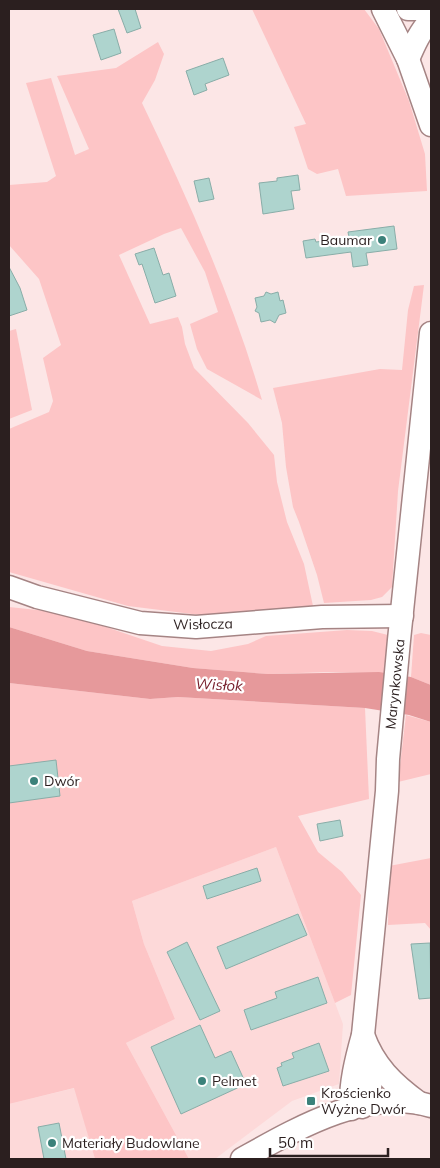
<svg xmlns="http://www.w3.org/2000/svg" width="440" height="1168" viewBox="0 0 440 1168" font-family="Mulish,sans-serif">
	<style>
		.built { fill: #fdd9d9 }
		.green { fill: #fdc5c6 }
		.water { fill: #e6999b }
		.building { fill: #aed4ce; stroke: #89ada8 }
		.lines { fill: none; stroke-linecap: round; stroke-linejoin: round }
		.minor-casing { stroke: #a58484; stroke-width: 25 }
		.minor { stroke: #fff; stroke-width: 22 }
		.poi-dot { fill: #3b817a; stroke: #fff; stroke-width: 2 }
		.labels { text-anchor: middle; stroke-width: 4.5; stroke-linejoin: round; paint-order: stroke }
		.poi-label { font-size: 14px; fill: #2b1f1f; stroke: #fff; text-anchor: start }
		.street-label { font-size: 14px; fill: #2b1f1f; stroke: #fff }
		.water-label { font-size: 15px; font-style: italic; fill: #761d29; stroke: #fff }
	</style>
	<rect width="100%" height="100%" fill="#fce6e6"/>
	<g class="built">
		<polygon points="276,847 343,1024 339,1084 292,1101 215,1159 189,1159 126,1043 175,1019 144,944 132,901"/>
		<polygon points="75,1088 95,1159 9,1159 9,1104"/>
	</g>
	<g class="green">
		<polygon points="252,9 364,9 379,29 409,101 425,154 427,191 346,196 338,169 317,174 308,169 294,127 306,124"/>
		<path d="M158,42L164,54L155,80L142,103C188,199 232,297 262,400L207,369L197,349L190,324L218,312L205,272L181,228L164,234L119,255L150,324L178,317L182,327L185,344L194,368L248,423L274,455L277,482L287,522L304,564L313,606L200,615L128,606L9,572V429L49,412L53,401L43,358L61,345L39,279L9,245V185L47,182L56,176L26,83L51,78L75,155L89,149L57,76L116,68Z"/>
		<polygon points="424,285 398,491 392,587 382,597 371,600 324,603 317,575 299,522 293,507 286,467 282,423 273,388 380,369 402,370 408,310 414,286"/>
		<polygon points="16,329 32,410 9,419 9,331"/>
		<polygon points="9,607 47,611 103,626 162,646 211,651 248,644 266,636 347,630 372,631 388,635 386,673 329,672 268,674 193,668 87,651 9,627"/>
		<polygon points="421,633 431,635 431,685 411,677 414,635"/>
		<polygon points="9,683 150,699 178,697 365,708 369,799 298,816 318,852 342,872 361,895 351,995 335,1003 276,847 132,901 144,944 175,1019 126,1043 189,1159 95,1159 74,1088 9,1104"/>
		<polygon points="406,715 431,722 431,774 398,782"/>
		<polygon points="431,858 431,930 425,923 388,925 389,866"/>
	</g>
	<polygon class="water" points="9,627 87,651 193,668 268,674 379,672 411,677 431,685 431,722 409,715 365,708 178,697 150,699 9,683"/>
	<g class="building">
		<polygon points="118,9 135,9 141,28 127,33"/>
		<polygon points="114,29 121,53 101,60 93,35"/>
		<polygon points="223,58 229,75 205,84 207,90 194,95 186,71"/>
		<polygon points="298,175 300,190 291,191 294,209 263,214 259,183 277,181 277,178"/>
		<polygon points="209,178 214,199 199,202 194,181"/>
		<polygon points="394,226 397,249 366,253 368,265 353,267 351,252 306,258 303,241 315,239 316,242 349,238 348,232"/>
		<polygon points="154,248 163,275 169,273 176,296 155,303 142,264 139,265 135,254"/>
		<polygon points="9,267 20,288 27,310 9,316"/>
		<polygon points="266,292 271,294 278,292 280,301 283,300 286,313 279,315 275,323 270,320 261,322 259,313 255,311 257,307 255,298 264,296"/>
		<polygon points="56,760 60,796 9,803 9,766"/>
		<polygon points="340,820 343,836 320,841 317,824"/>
		<polygon points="257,868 261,881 207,899 203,886"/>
		<polygon points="298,914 307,935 226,969 217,947"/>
		<polygon points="187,942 220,1011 200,1020 167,952"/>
		<polygon points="430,943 431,998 419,999 411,944"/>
		<polygon points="318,977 327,1003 251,1030 244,1010 277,998 275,992"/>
		<polygon points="200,1025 215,1058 231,1051 246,1084 181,1114 151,1047"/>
		<polygon points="319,1043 329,1071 283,1086 277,1068 282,1066 281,1063 294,1058 292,1053"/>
		<polygon points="59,1123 66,1159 44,1159 38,1127"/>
	</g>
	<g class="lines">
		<g class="minor-casing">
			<g id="minor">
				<polyline points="383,9 408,59 431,125"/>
				<polyline points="408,9 431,9"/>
				<path d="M408,59C414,45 420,31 431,20"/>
				<polyline points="9,587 37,597 140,623 196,627 322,617 402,616"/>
				<path d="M363,1035C374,1066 393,1084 419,1103"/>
				<path d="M362,1107C374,1092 371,1071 369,1053"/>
				<path d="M351,1109C350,1084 356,1060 363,1035L387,791L388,759L399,640L431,333"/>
				<path d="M242,1159C296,1129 367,1087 431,1106"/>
			</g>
		</g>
		<use href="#minor" class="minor"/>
	</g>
	<g class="poi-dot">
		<circle cx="382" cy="240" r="5"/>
		<circle cx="34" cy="781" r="5"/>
		<circle cx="202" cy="1081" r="5"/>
		<rect x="306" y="1096" width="10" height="10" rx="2.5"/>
		<circle cx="52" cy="1143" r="5"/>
	</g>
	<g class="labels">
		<g class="poi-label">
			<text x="372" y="245" text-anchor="end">Baumar</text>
			<text x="44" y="786">Dwór</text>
			<text x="212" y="1086">Pelmet</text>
			<text x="321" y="1098">Krościenko<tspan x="321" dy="16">Wyżne Dwór</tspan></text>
			<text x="62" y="1148">Materiały Budowlane</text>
		</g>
		<g class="street-label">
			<text transform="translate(203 624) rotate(-1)" y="5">Wisłocza</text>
			<text transform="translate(395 684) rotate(-84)" y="5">Marynkowska</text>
		</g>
		<g class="water-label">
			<text transform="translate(219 685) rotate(3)" y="5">Wisłok</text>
		</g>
	</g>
	<rect width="440" height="1168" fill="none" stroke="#2b1f1f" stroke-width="20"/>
	<path d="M270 1148v8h118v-8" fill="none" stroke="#2b1f1f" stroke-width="2.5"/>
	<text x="278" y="1148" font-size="15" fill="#2b1f1f" stroke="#ffffff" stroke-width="4" paint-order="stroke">50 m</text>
</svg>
